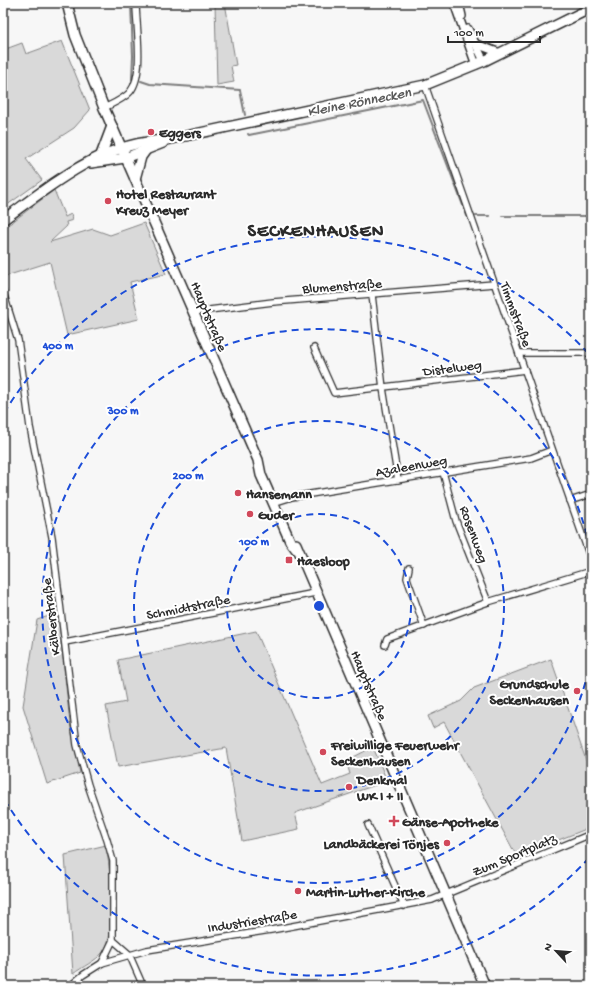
<svg xmlns="http://www.w3.org/2000/svg" width="594" height="989" viewBox="0 0 594 989" font-family="'Gochi Hand',sans-serif">
	<style>
		.green { fill: #d9d9d9; stroke: #828282 }
		.lines { fill: none; stroke-linecap: round; stroke-linejoin: round }
		.stream { stroke: #7b7b7b; stroke-width: 2 }
		.minor-casing { stroke: #2b2b2b; stroke-width: 8 }
		.tertiary-casing { stroke: #2b2b2b; stroke-width: 10 }
		.primary-casing { stroke: #2b2b2b; stroke-width: 12 }
		.minor { stroke: #fff; stroke-width: 5.5 }
		.tertiary { stroke: #fff; stroke-width: 7 }
		.primary { stroke: #fff; stroke-width: 9 }
		.ring { fill: none; stroke: #1d4ed8; stroke-width: 2; stroke-dasharray: 7 5 }
		.poi-dot { fill: #d1495b; stroke: #fff; stroke-width: 1.5 }
		.labels { text-anchor: middle; stroke-width: 4; stroke-linejoin: round; paint-order: stroke }
		.poi-label { font-size: 14px; font-weight: bold; fill: #2b2b2b; stroke: #fff; text-anchor: start }
		.street-label { font-size: 14px; fill: #2b2b2b; stroke: #fff }
		.water-label { font-size: 15px; font-style: italic; fill: #5a5a5a; stroke: #fff }
		.district-label { font-size: 18px; font-weight: bold; letter-spacing: 1px; fill: #2b2b2b; stroke: #fff }
		.centre { fill: #1d4ed8; stroke: #fff; stroke-width: 2 }
		.ring-label { font-size: 12px; text-anchor: middle; font-weight: bold; fill: #1d4ed8; stroke: #fff; stroke-width: 4; stroke-linejoin: round; paint-order: stroke }
	</style>
	<rect width="100%" height="100%" fill="#f7f7f7"/>
	<filter id="ink" filterUnits="userSpaceOnUse"><feTurbulence type="fractalNoise" baseFrequency=".025" numOctaves="2"/><feDisplacementMap in="SourceGraphic" scale="8" xChannelSelector="R" yChannelSelector="G"/><feConvolveMatrix kernelMatrix="1 2 1 2 8 2 1 2 1" color-interpolation-filters="sRGB"/></filter>
	<g filter="url(#ink)">
		<g class="green">
			<polygon points="215,3 225,3 236,65 231,66 234,82 217,85"/>
			<polygon points="62,41 90,110 74,128 26,159 42,180 3,208 3,104 5,103 3,97 3,50 22,43 26,54"/>
			<polygon points="54,190 65,217 71,214 73,220 66,222 67,226 50,242 93,229 110,235 144,223 166,274 130,282 139,319 67,335 50,262 3,277 3,229"/>
			<polygon points="58,613 70,723 80,773 47,784 23,706 37,620"/>
			<polygon points="256,631 322,785 350,774 346,761 373,747 387,781 295,813 299,829 242,841 226,748 118,767 106,706 126,702 118,660"/>
			<polygon points="551,659 588,766 591,765 591,827 521,855 520,853 516,855 444,722 433,728 428,716 461,701 474,688"/>
			<path d="M106,845C110,869 118,933 103,952C96,961 82,967 73,974L65,855Z"/>
		</g>
		<g class="lines">
			<g class="stream">
				<polyline points="131,3 133,56 132,79"/>
				<polyline points="141,81 150,84 240,90 245,115"/>
				<polyline points="248,134 249,135 423,100 467,216"/>
				<polyline points="476,216 490,216"/>
				<polyline points="502,216 591,216"/>
			</g>
			<g class="minor-casing">
				<g id="minor">
					<polyline points="425,85 591,560"/>
					<path d="M104,108C112,104 124,99 130,92C145,74 136,26 136,3"/>
					<polyline points="3,292 18,340 30,427 52,537 77,745 88,785 107,840 113,861 113,940 129,954 143,986"/>
					<polyline points="372,295 383,388 398,480"/>
					<polyline points="193,312 273,302 494,284"/>
					<polyline points="314,348 334,393 525,370"/>
					<polyline points="519,353 591,353"/>
					<polyline points="443,472 456,521 488,602"/>
					<polyline points="570,501 591,494"/>
					<polyline points="273,503 292,497 531,458 552,450"/>
					<polyline points="409,568 407,578 424,626"/>
					<polyline points="65,642 315,593"/>
					<polyline points="385,645 387,639 488,602 591,571"/>
					<polyline points="368,825 404,906"/>
					<polyline points="102,963 113,940"/>
					<polyline points="70,986 83,975 102,963 147,950 271,930 432,900 591,834"/>
				</g>
			</g>
			<g class="tertiary-casing">
				<g id="tertiary">
					<polyline points="454,3 476,65"/>
					<polyline points="459,3 462,16"/>
					<polyline points="468,29 484,61"/>
					<polyline points="476,44 500,53"/>
				</g>
			</g>
			<g class="primary-casing">
				<g id="primary">
					<polyline points="67,3 75,35 104,108 258,460 261,475 290,541 296,549"/>
					<polyline points="101,155 112,126"/>
					<polyline points="91,163 125,158 163,143"/>
					<polyline points="135,179 141,157 146,150"/>
					<path d="M3,220C54,183 102,142 167,140L425,85L484,61L591,8"/>
					<polyline points="296,544 485,986"/>
				</g>
			</g>
			<use href="#minor" class="minor"/>
			<use href="#tertiary" class="tertiary"/>
			<use href="#primary" class="primary"/>
		</g>
	</g>
	<g class="ring">
		<circle cx="319" cy="606" r="92"/>
		<circle cx="319" cy="606" r="185"/>
		<path d="M591 659A277 277 0 1 1 591 553"/>
		<path d="M589 858A369 369 0 0 1 4 799M4 413A369 369 0 0 1 589 354"/>
	</g>
	<g class="poi-dot">
		<circle cx="151" cy="132" r="4"/>
		<circle cx="108" cy="201" r="4"/>
		<circle cx="238" cy="493" r="4"/>
		<circle cx="250" cy="514" r="4"/>
		<rect x="285" y="556" width="8" height="8" rx="2"/>
		<circle cx="577" cy="691" r="4"/>
		<circle cx="323" cy="752" r="4"/>
		<circle cx="349" cy="787" r="4"/>
		<path d="M392 815h4v4h4v4h-4v4h-4v-4h-4v-4h4z"/>
		<circle cx="447" cy="843" r="4"/>
		<circle cx="298" cy="891" r="4"/>
	</g>
	<g class="labels">
		<g class="poi-label">
			<text x="159" y="137">Eggers</text>
			<text x="116" y="198">Hotel Restaurant<tspan x="116" dy="16">Kreuz Meyer</tspan></text>
			<text x="246" y="498">Hansemann</text>
			<text x="258" y="519">Guder</text>
			<text x="297" y="565">Haesloop</text>
			<text x="569" y="688" text-anchor="end">Grundschule<tspan x="569" dy="16">Seckenhausen</tspan></text>
			<text x="331" y="749">Freiwillige Feuerwehr<tspan x="331" dy="16">Seckenhausen</tspan></text>
			<text x="357" y="784">Denkmal<tspan x="357" dy="16">WK I + II</tspan></text>
			<text x="402" y="826">Gänse-Apotheke</text>
			<text x="439" y="848" text-anchor="end">Landbäckerei Tönjes</text>
			<text x="306" y="896">Martin-Luther-Kirche</text>
		</g>
		<g class="street-label">
			<text transform="translate(342 285) rotate(-4)" y="5">Blumenstraße</text>
			<text transform="translate(517 314) rotate(70)" y="5">Timmstraße</text>
			<text transform="translate(210 316) rotate(67)" y="5">Hauptstraße</text>
			<text transform="translate(452 367) rotate(-7)" y="5">Distelweg</text>
			<text transform="translate(411 465) rotate(-10)" y="5">Azaleenweg</text>
			<text transform="translate(475 534) rotate(70)" y="5">Rosenweg</text>
			<text transform="translate(188 606) rotate(-11)" y="5">Schmidtstraße</text>
			<text transform="translate(50 617) rotate(-97)" y="5">Kälberstraße</text>
			<text transform="translate(370 685) rotate(67)" y="5">Hauptstraße</text>
			<text transform="translate(514 854) rotate(-23)" y="5">Zum Sportplatz</text>
			<text transform="translate(252 920) rotate(-9)" y="5">Industriestraße</text>
		</g>
		<g class="water-label">
			<text transform="translate(359 101) rotate(-11)" y="5">Kleine Rönnecken</text>
		</g>
		<g class="district-label">
			<text x="316" y="236">SECKENHAUSEN</text>
		</g>
	</g>
	<circle cx="319" cy="606" r="6" class="centre"/>
	<g class="ring-label">
		<text x="58" y="349">400 m</text>
		<text x="123" y="414">300 m</text>
		<text x="188" y="479">200 m</text>
		<text x="254" y="545">100 m</text>
	</g>
	<rect width="594" height="989" fill="none" stroke="#fff" stroke-width="16"/>
	<rect x="8" y="8" width="578" height="973" fill="none" stroke="#2b2b2b" stroke-width="1.5" filter="url(#ink)"/>
	<g transform="translate(556 951) rotate(296)" stroke="#ffffff" stroke-width="3" paint-order="stroke">
	<path d="M0-3L7 15L0 10L-7 15Z" fill="#2b2b2b"/>
	<text y="-6" font-size="11" font-weight="bold" text-anchor="middle" fill="#2b2b2b">N</text>
	</g>
	<path d="M448 36v6h92v-6" fill="none" stroke="#2b2b2b" stroke-width="2"/>
	<text x="454" y="36" font-size="12" fill="#2b2b2b" stroke="#ffffff" stroke-width="3" paint-order="stroke">100 m</text>
</svg>
